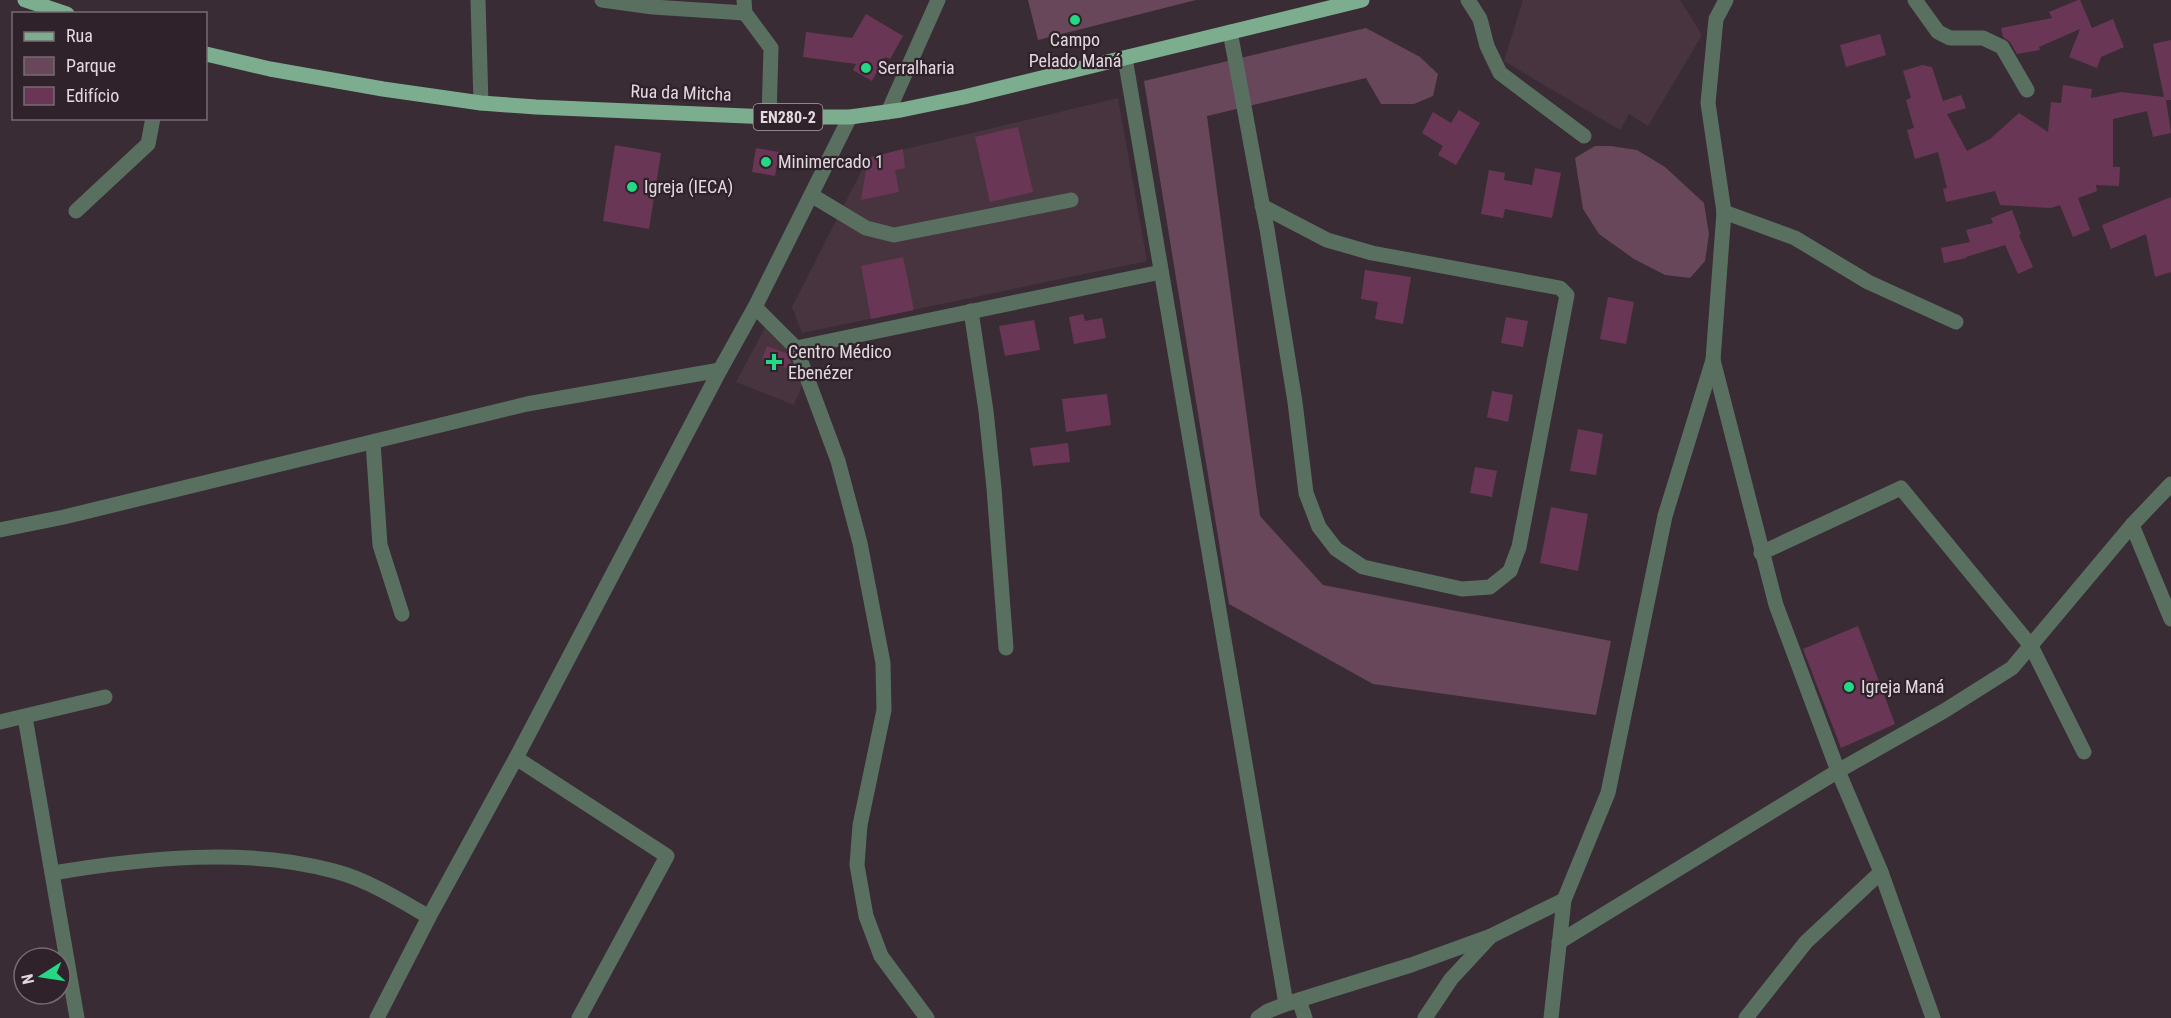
<svg xmlns="http://www.w3.org/2000/svg" width="2171" height="1018" viewBox="0 0 2171 1018" font-family="'Roboto Condensed',sans-serif">
	<style>
		.built { fill: #48343f }
		.green { fill: #68475a }
		.building { fill: #693755 }
		.lines { fill: none; stroke-linecap: round; stroke-linejoin: round }
		.minor { stroke: #597061; stroke-width: 15 }
		.major { stroke: #7dad8f; stroke-width: 15 }
		.poi-dot { fill: #24d886; stroke: #30222a; stroke-width: 2 }
		.labels { text-anchor: middle; stroke-width: 4.5; stroke-linejoin: round; paint-order: stroke }
		.shield { fill: #30222a; stroke: #ada2a8; stroke-width: 1.5 }
		.shield-label { font-size: 16px; font-weight: bold; fill: #e2d9de }
		.poi-label { font-size: 18px; fill: #e2d9de; stroke: #30222a; text-anchor: start }
		.street-label { font-size: 18px; fill: #e2d9de; stroke: #30222a }
	</style>
	<rect width="100%" height="100%" fill="#3a2c34"/>
	<g class="built">
		<polygon points="1523,0 1680,0 1702,35 1648,126 1629,114 1620,130 1504,61"/>
		<polygon points="1118,98 1147,261 802,333 792,307 868,158"/>
		<polygon points="766,326 796,348 806,376 794,405 736,382"/>
	</g>
	<g class="green">
		<polygon points="1028,0 1196,0 1038,40"/>
		<polygon points="1366,28 1420,57 1438,74 1433,96 1414,104 1381,104 1366,78 1207,116 1260,516 1323,585 1611,641 1596,715 1373,684 1229,604 1144,81"/>
		<polygon points="1595,146 1611,146 1637,150 1665,167 1704,203 1709,234 1705,261 1690,278 1665,275 1634,259 1599,234 1583,209 1575,158"/>
	</g>
	<g class="building">
		<polygon points="2078,0 2080,0 2092,28 2113,19 2124,47 2101,57 2097,68 2069,57 2080,29 2039,47 2040,50 2017,54 2010,42 2003,37 2001,28 2052,18 2049,12"/>
		<polygon points="866,14 903,36 890,59 885,57 872,81 853,70 856,64 803,57 806,32 852,38"/>
		<polygon points="1880,34 1886,55 1846,67 1840,45"/>
		<polygon points="2171,40 2171,100 2166,100 2171,133 2153,137 2147,111 2113,119 2113,167 2120,167 2119,186 2096,185 2097,191 2078,198 2090,230 2073,237 2060,205 2051,208 2000,205 1995,191 1946,202 1943,189 1947,188 1938,152 1915,159 1907,130 1914,128 1906,100 1911,98 1903,71 1922,65 1932,67 1943,101 1961,95 1966,108 1947,114 1967,151 1990,139 2019,113 2048,132 2051,102 2061,103 2063,85 2092,89 2091,98 2121,92 2164,97 2153,44"/>
		<polygon points="1459,110 1480,123 1456,165 1438,155 1443,146 1422,133 1433,112 1451,123"/>
		<polygon points="1018,127 1033,192 990,202 975,137"/>
		<polygon points="615,145 661,153 649,229 603,221"/>
		<polygon points="756,148 779,152 775,176 752,172"/>
		<polygon points="903,149 905,168 895,170 899,192 861,200 868,158"/>
		<polygon points="1535,168 1561,173 1552,218 1505,209 1503,218 1481,214 1489,170 1505,173 1504,180 1532,185"/>
		<polygon points="2171,197 2171,272 2155,277 2146,234 2111,249 2102,225"/>
		<polygon points="2012,210 2021,234 2019,235 2033,267 2018,274 2005,245 1966,257 1966,258 1944,263 1941,248 1970,242 1966,230 1993,223 1991,218"/>
		<polygon points="903,257 914,310 871,319 861,266"/>
		<polygon points="1365,270 1411,277 1403,324 1375,319 1378,302 1361,299"/>
		<polygon points="1608,297 1634,302 1626,344 1600,339"/>
		<polygon points="1083,314 1085,321 1102,318 1106,338 1074,344 1069,317"/>
		<polygon points="1506,317 1528,321 1523,347 1501,343"/>
		<polygon points="1034,320 1040,350 1005,356 999,326"/>
		<polygon points="767,346 788,354 791,363 789,369 762,359"/>
		<polygon points="1492,391 1513,395 1508,422 1487,417"/>
		<polygon points="1107,394 1111,425 1066,432 1062,399"/>
		<polygon points="1578,429 1603,434 1596,475 1570,471"/>
		<polygon points="1068,443 1070,462 1033,466 1030,448"/>
		<polygon points="1475,467 1497,471 1492,497 1470,493"/>
		<polygon points="1551,507 1588,514 1578,571 1540,563"/>
		<polygon points="1858,626 1895,724 1841,748 1803,649"/>
	</g>
	<g class="lines">
		<g class="minor">
			<polyline points="478,0 481,103"/>
			<polyline points="602,0 653,7 745,13"/>
			<polyline points="744,0 745,13 771,48 769,117"/>
			<polyline points="1468,0 1480,19 1487,46 1500,73 1584,136"/>
			<polyline points="1915,0 1938,32 1950,38 1983,38 2002,47 2027,90"/>
			<path d="M1230,32C1243,98 1254,164 1267,229L1295,402L1306,493L1319,527L1336,549L1363,567L1462,589L1490,587L1510,571L1519,547L1567,295L1560,288L1372,253L1327,240L1262,206"/>
			<polyline points="1125,58 1286,1004"/>
			<polyline points="888,112 938,0"/>
			<polyline points="811,195 866,228 894,235 1071,200"/>
			<polyline points="76,211 148,144 153,118"/>
			<polyline points="1724,212 1795,238 1868,282 1956,322"/>
			<polyline points="755,307 796,348 838,461 860,543 883,663 884,710 860,825 857,865 866,916 881,956 927,1018"/>
			<polyline points="971,311 986,411 994,488 1006,648"/>
			<polyline points="796,348 1161,272"/>
			<polyline points="1713,360 1776,605 1838,771 1881,872 1933,1018"/>
			<polyline points="373,442 380,545 402,614"/>
			<polyline points="2132,525 2171,619"/>
			<polyline points="0,530 64,517 527,404 720,370"/>
			<polyline points="1761,553 1901,488 2031,646 2084,752"/>
			<polyline points="25,717 77,1018"/>
			<polyline points="0,722 105,697"/>
			<polyline points="516,758 667,856 579,1018"/>
			<path d="M53,873C142,858 247,847 334,871C366,879 400,900 429,917"/>
			<polyline points="1559,942 1838,771 1944,711 2012,668 2132,525 2171,484"/>
			<polyline points="1299,1000 1305,1018"/>
			<polyline points="377,1018 429,917 516,758 720,370 755,307 850,117"/>
			<polyline points="1258,1018 1268,1011 1286,1004 1411,965 1491,936"/>
			<polyline points="1425,1018 1451,979 1491,936 1564,900"/>
			<polyline points="1551,1018 1564,900 1608,793 1665,516 1713,360 1724,212 1708,103 1716,19 1726,0"/>
			<polyline points="1746,1018 1806,942 1881,872"/>
		</g>
		<g class="major">
			<polyline points="25,0 67,14"/>
			<polyline points="206,54 270,69 383,89 481,103 536,107 769,117 850,117 901,110 964,97 1362,0"/>
		</g>
	</g>
	<g class="poi-dot">
		<circle cx="1075" cy="20" r="6"/>
		<circle cx="866" cy="68" r="6"/>
		<circle cx="766" cy="162" r="6"/>
		<circle cx="632" cy="187" r="6"/>
		<path d="M771 353h6v6h6v6h-6v6h-6v-6h-6v-6h6z"/>
		<circle cx="1849" cy="687" r="6"/>
	</g>
	<g class="labels">
		<rect class="shield" x="753.5" y="104" width="69" height="26" rx="4.5"/>
		<g class="shield-label">
			<text x="788" y="123">EN280-2</text>
		</g>
		<g class="poi-label">
			<text x="1075" y="46" text-anchor="middle">Campo<tspan x="1075" dy="21">Pelado Maná</tspan></text>
			<text x="878" y="74">Serralharia</text>
			<text x="778" y="168">Minimercado 1</text>
			<text x="644" y="193">Igreja (IECA)</text>
			<text x="788" y="358">Centro Médico<tspan x="788" dy="21">Ebenézer</tspan></text>
			<text x="1861" y="693">Igreja Maná</text>
		</g>
		<g class="street-label">
			<text transform="translate(681 93) rotate(2)" y="6">Rua da Mitcha</text>
		</g>
	</g>
	<rect x="12" y="12" width="195" height="108" fill="#30222a" stroke="#776b72" stroke-width="1.5"/>
	<rect x="24" y="32" width="30" height="9" fill="#7dad8f" stroke="#776b72" stroke-width="1.5"/>
	<text x="66" y="42" font-size="18" fill="#e2d9de">Rua</text>
	<rect x="24" y="57" width="30" height="18" fill="#68475a" stroke="#776b72" stroke-width="1.5"/>
	<text x="66" y="72" font-size="18" fill="#e2d9de">Parque</text>
	<rect x="24" y="87" width="30" height="18" fill="#693755" stroke="#776b72" stroke-width="1.5"/>
	<text x="66" y="102" font-size="18" fill="#e2d9de">Edifício</text>
	<g transform="translate(42 976) rotate(258)"><circle r="28" fill="#30222a" stroke="#776b72" stroke-width="1.5"/>
	<path d="M0-4.5L10 22L0 15L-10 22Z" fill="#24d886"/>
	<text y="-9" font-size="16" font-weight="bold" text-anchor="middle" fill="#e2d9de">N</text>
	</g>
</svg>
